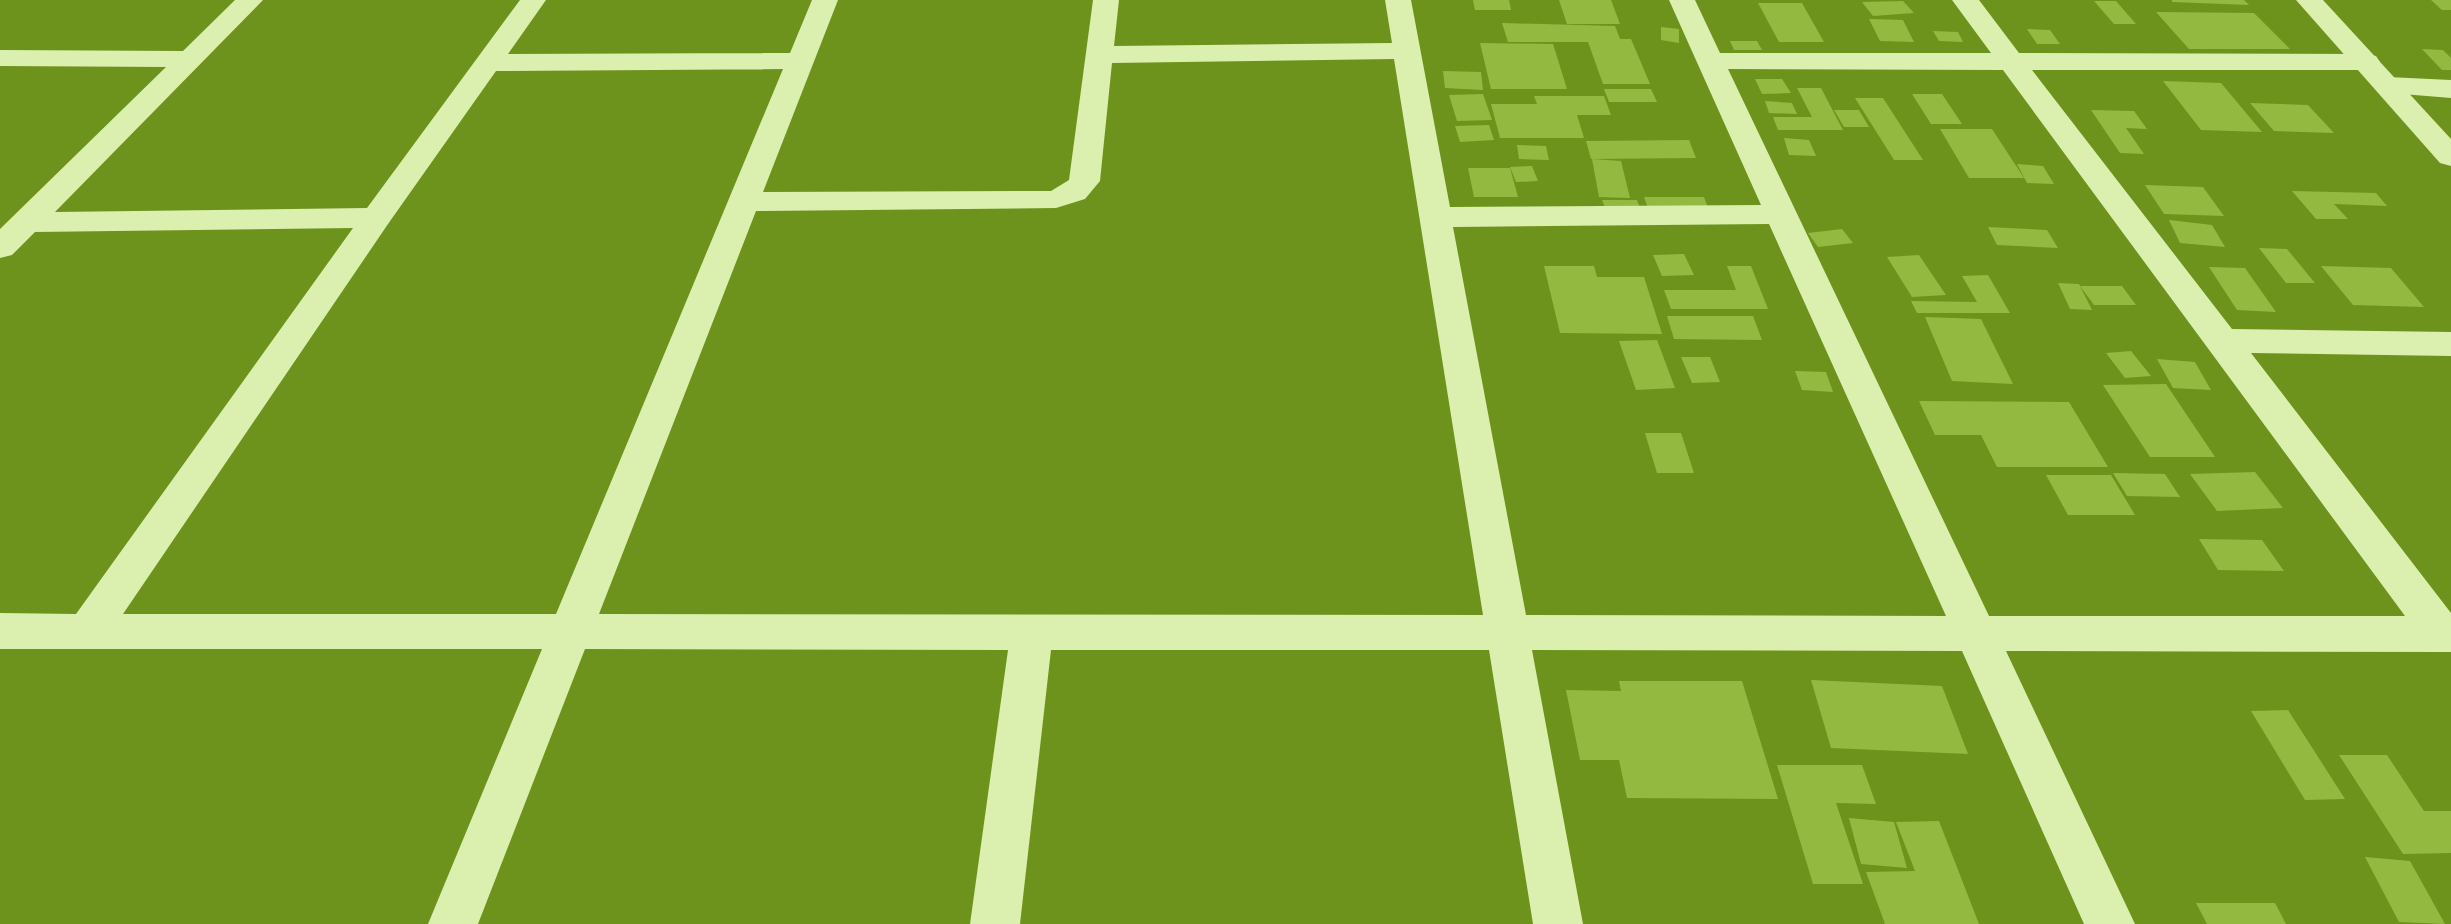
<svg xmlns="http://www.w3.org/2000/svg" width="2451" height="924" viewBox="0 0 2451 924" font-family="Inter,sans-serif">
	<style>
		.building { fill: #93b941 }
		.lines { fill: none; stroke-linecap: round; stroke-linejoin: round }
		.minor { fill: #dbefae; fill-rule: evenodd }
		.tertiary { fill: #dbefae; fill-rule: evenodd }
	</style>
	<rect width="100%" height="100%" fill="#6d931d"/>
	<g class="building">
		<polygon points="1473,0 1509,0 1511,10 1475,10"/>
		<polygon points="1559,0 1611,0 1620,24 1567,24"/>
		<polygon points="2172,0 2244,0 2249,5 2172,2"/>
		<polygon points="2431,0 2451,0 2451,10 2442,10"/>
		<polygon points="1903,1 1914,13 1873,16 1862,2"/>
		<polygon points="2094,1 2116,1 2136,24 2114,24"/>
		<polygon points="1758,3 1802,3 1824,42 1779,42"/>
		<polygon points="2156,12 2254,13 2290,49 2189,49"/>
		<polygon points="1869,19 1903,20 1914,42 1880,41"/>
		<polygon points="1502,23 1615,26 1620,39 1631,39 1650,84 1603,84 1588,42 1508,42"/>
		<polygon points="1661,27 1679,29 1679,43 1661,40"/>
		<polygon points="2027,29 2050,30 2060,44 2037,44"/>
		<polygon points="1933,31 1958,32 1963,42 1939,41"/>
		<polygon points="1730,41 1757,41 1762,50 1734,50"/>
		<polygon points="1480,43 1553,44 1567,89 1491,89"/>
		<polygon points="2422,49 2443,50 2451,58 2451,70 2442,70"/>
		<polygon points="1443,71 1481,72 1483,90 1445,88"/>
		<polygon points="1755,79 1782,79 1791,93 1762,94"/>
		<polygon points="2163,81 2221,83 2262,132 2201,130"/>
		<polygon points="1797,88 1821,88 1843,130 1778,130 1773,117 1812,117"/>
		<polygon points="1604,89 1651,89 1657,102 1609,102"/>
		<polygon points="1483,94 1492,120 1457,121 1449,95"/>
		<polygon points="1912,94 1942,94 1962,124 1931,124"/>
		<polygon points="1534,96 1604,96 1611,115 1577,115 1584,138 1500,138 1491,104 1537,104"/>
		<polygon points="1855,98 1883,98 1923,160 1894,160"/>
		<polygon points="1765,101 1792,103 1797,114 1769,113"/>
		<polygon points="2250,103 2308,105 2334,133 2274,131"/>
		<polygon points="1834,110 1859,110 1869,127 1844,127"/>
		<polygon points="2091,110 2134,111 2147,129 2126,128 2144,154 2120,153"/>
		<polygon points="1489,125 1494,140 1460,142 1455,126"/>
		<polygon points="1940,129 1992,129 2024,178 1969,178"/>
		<polygon points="1784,138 1809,140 1816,156 1789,155"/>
		<polygon points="1689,140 1696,158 1591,159 1586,141"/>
		<polygon points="1517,145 1546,146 1549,160 1519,159"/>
		<polygon points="1592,159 1621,161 1630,198 1599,197"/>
		<polygon points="2017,164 2043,166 2054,184 2027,183"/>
		<polygon points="1532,166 1538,181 1516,182 1510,167"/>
		<polygon points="1468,168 1510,168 1518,197 1474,197"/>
		<polygon points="2145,185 2203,187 2224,216 2164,214"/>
		<polygon points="2292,191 2376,193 2387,206 2334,204 2348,219 2316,219"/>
		<polygon points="1644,197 1704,197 1708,208 1648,208"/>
		<polygon points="1602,200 1637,200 1640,208 1605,208"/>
		<polygon points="2169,220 2212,225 2225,247 2180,243"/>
		<polygon points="1988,227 2047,230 2058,248 1997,245"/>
		<polygon points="1842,229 1853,243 1818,247 1808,233"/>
		<polygon points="2259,248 2287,249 2315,283 2286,283"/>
		<polygon points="1684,254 1694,275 1662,276 1653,255"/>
		<polygon points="1919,255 1946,295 1912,297 1887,257"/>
		<polygon points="1544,266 1594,266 1597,277 1644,277 1662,334 1560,333"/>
		<polygon points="1727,266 1751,266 1768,309 1671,309 1664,290 1736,290"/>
		<polygon points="2321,266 2391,268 2424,307 2353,305"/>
		<polygon points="2209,267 2245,268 2276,312 2237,310"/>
		<polygon points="1988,275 2010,313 1917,313 1911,301 1977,302 1962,276"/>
		<polygon points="2058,283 2079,284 2092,310 2070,309"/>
		<polygon points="2080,286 2122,286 2136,305 2094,305"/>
		<polygon points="1667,316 1753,316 1762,340 1674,339"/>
		<polygon points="1925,317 1981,319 2013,384 1952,381"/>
		<polygon points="1657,340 1675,388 1636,390 1619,341"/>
		<polygon points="2131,351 2151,376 2125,378 2106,353"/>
		<polygon points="1681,357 1710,357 1720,382 1692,383"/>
		<polygon points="2157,359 2195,362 2211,390 2173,388"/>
		<polygon points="1795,371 1826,372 1833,392 1802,390"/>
		<polygon points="2166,384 2215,457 2150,457 2103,385"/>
		<polygon points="1919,401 2069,402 2108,467 1997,467 1981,435 1935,435"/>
		<polygon points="1645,433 1681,433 1694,473 1657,473"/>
		<polygon points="2255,472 2283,508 2217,511 2190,474"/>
		<polygon points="2113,473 2165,474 2180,497 2127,496"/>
		<polygon points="2046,475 2111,475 2135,515 2068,515"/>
		<polygon points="2199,539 2262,540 2284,571 2218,570"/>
		<polygon points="1811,680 1942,686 1968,754 1831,748"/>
		<polygon points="1619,681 1742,681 1778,799 1627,798 1619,760 1580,760 1566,690 1621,691"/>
		<polygon points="2288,710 2345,799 2305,800 2251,711"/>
		<polygon points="2339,755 2387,755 2424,811 2451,811 2451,853 2403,854"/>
		<polygon points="1777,765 1862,765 1876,804 1836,803 1863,884 1813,884"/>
		<polygon points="1849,818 1894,822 1907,868 1861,864"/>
		<polygon points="1939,821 1979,924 1885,924 1866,872 1915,871 1896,822"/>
		<polygon points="2365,857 2410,861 2445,924 2399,922"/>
		<polygon points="2196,903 2275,903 2286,924 2207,924"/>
	</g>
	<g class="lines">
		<g class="minor">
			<path d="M235,0H263L55,212L367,208L520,0H546L508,54L790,53L812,0H838L763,192L1051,191L1069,180L1093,0H1119L1114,46L1392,43L1385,0H1411L1450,207L1761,205L1669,0H1695L1720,53H1991L1952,0H1979L2019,53L2366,54L2376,56L2380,62L2376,68L2366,70H2032L2232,329L2451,332V356L2251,353L2451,613V652L2006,651L2135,924H2084L1962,651L1532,650L1583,924H1533L1489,650H1051L1020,924H970L1008,650L585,649L478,924H428L542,649H0V613L76,614L353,228L35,232L12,255L0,258V229L166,67L0,66V50L183,51ZM1394,59L1483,615L599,614L756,211L1056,208L1085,199L1100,181L1112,63ZM783,69L556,614H123L388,224L496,71ZM1728,69L2003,70L2405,616H1989ZM1769,224L1946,616L1526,615L1453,227Z"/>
			<polygon points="2388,77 2451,80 2451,98 2378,92 2374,86 2378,80"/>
		</g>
		<polygon class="tertiary" points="2296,0 2323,0 2451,139 2451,166 2440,163"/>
	</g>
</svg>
